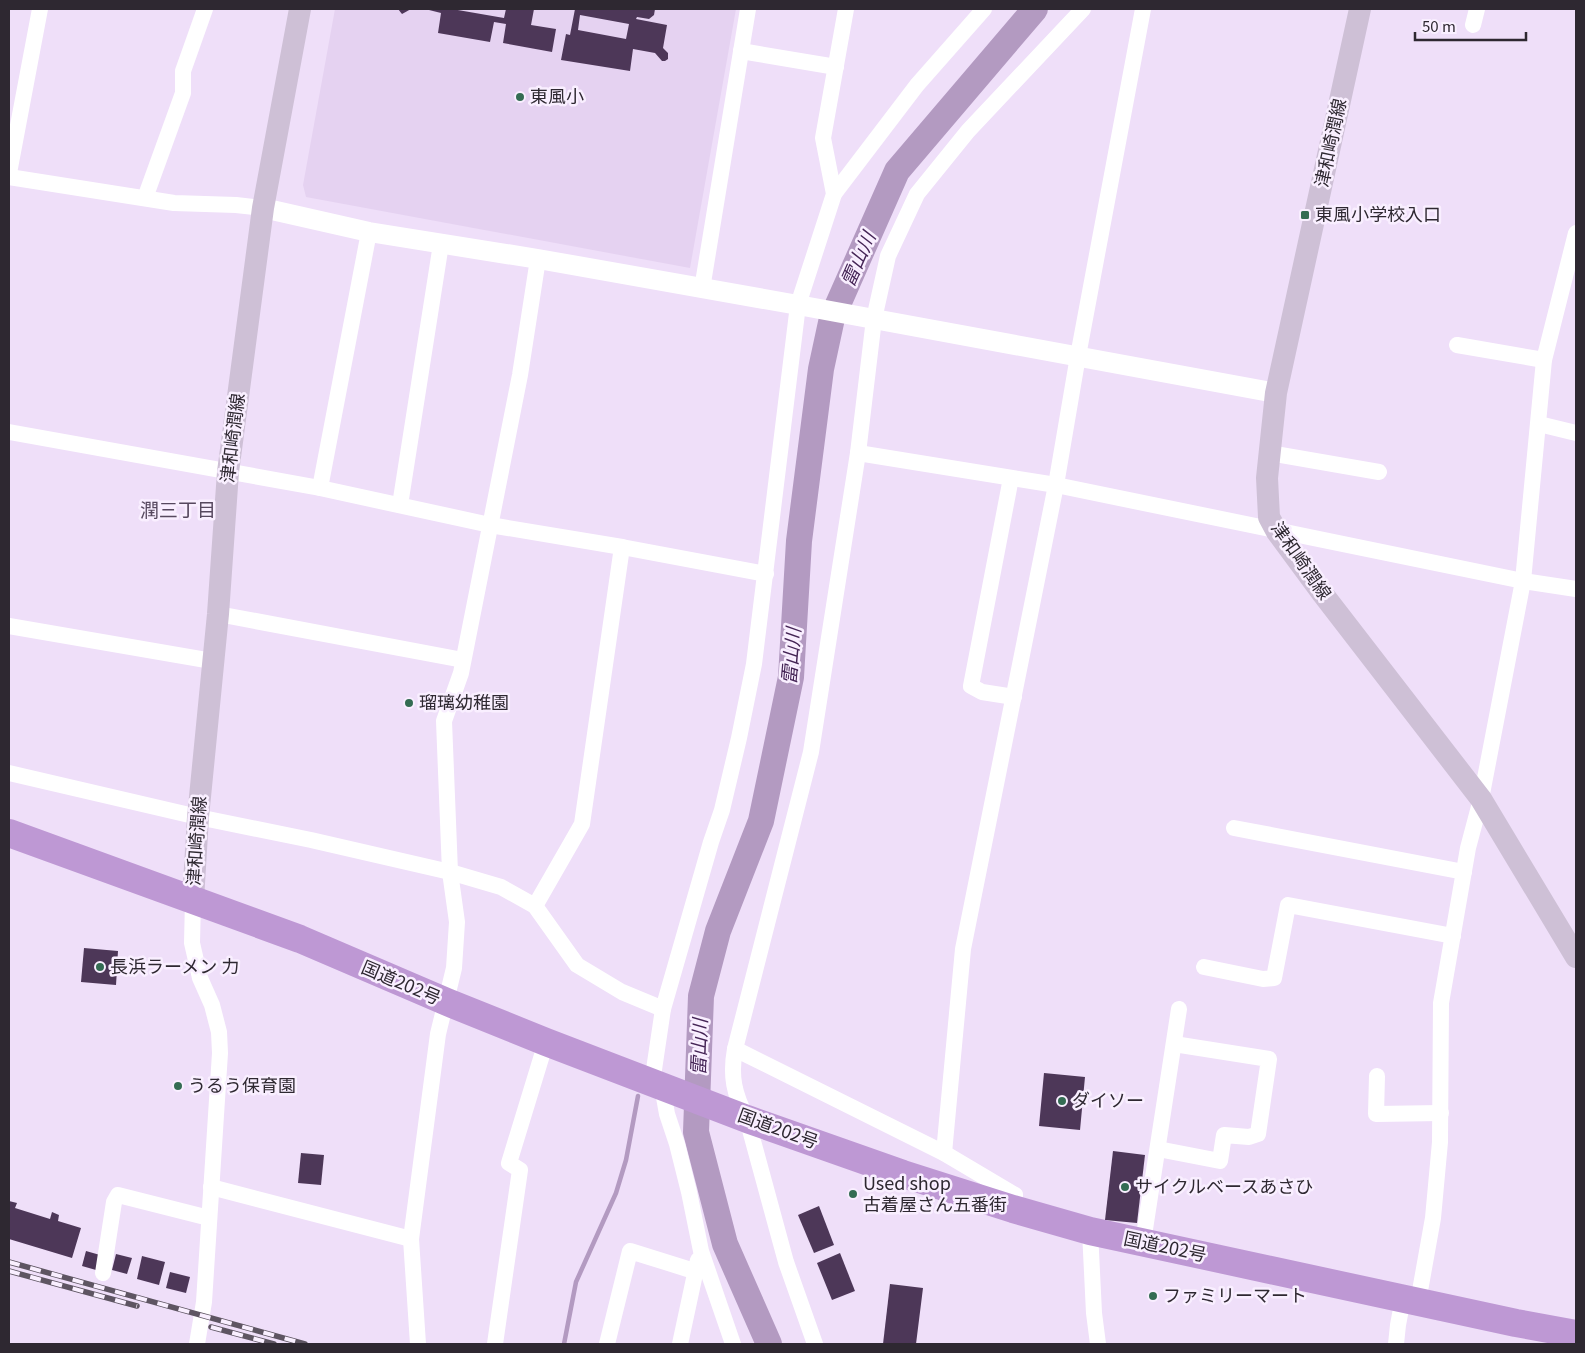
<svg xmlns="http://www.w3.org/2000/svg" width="1585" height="1353" viewBox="0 0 1585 1353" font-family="Georgia,'Noto Sans JP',serif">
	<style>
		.built { fill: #e5d2f1 }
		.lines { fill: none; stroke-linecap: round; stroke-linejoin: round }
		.stream { stroke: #b39ac1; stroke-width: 4.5 }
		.river { stroke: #b39ac1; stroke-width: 26 }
		.building { fill: #4d3758; fill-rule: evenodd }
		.minor { stroke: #fff; stroke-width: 16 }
		.tertiary { stroke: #fff; stroke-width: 20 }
		.secondary { stroke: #cec0d6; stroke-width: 22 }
		.trunk { stroke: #be98d4; stroke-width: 28 }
		.rail-casing { stroke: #5e5562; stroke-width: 5.5 }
		.rail { stroke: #f9efff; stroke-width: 4; stroke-dasharray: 11; stroke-linecap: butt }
		.poi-dot { fill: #346c53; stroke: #f9efff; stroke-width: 2 }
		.labels { text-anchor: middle; stroke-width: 5; stroke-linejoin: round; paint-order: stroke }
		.poi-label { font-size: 18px; fill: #2e2831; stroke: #f9efff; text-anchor: start }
		.street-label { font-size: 18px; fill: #2e2831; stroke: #f9efff }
		.water-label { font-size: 19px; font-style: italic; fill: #452556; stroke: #f9efff }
		.neighbourhood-label { font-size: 19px; fill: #57495f; stroke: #f9efff }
	</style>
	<rect width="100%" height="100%" fill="#efdff9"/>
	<polygon class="built" points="335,9 736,9 690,268 306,197 303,185"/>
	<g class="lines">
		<polyline class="stream" points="564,1344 576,1282 616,1193 626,1160 638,1096"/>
		<polyline class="river" points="769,1344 725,1244 696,1132 701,996 718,931 761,821 791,677 799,541 821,369 832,318 897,171 1035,9"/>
	</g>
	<g class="building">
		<polygon points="398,9 411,9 402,14"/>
		<polygon points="425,9 452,9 504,18 506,9 534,9 531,25 556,29 552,52 503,43 506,24 494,22 490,42 438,33 441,13"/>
		<path d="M575,9H655L654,15L649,19L637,17L636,19L667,25L663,48L668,53V59L665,61H662L655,53L633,49L630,71L561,60L566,34L570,35ZM580,15L629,24L626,39L578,30Z"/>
		<polygon points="84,948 118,951 116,985 81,982"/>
		<polygon points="1044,1073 1085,1077 1080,1130 1039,1126"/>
		<polygon points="1113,1151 1145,1155 1137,1223 1105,1220"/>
		<polygon points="301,1153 324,1155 321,1185 298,1183"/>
		<polygon points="9,1201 17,1203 15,1208 50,1219 52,1212 59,1215 58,1221 81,1228 72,1258 9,1239"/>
		<polygon points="819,1206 834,1245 814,1253 798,1215"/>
		<polygon points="86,1251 100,1255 96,1270 82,1266"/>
		<polygon points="840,1253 855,1291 832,1300 817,1263"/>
		<polygon points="116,1254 132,1258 127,1274 112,1270"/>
		<polygon points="142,1256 165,1262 159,1285 137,1279"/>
		<polygon points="170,1272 190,1277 186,1293 166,1288"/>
		<polygon points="890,1284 923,1288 916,1344 883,1344"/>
	</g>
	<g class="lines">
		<g class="minor">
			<polyline points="1473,25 1477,9"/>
			<polyline points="741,51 836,67"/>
			<polyline points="9,173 40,9"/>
			<polyline points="9,177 174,203 236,205 263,208"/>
			<polyline points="834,194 917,85 984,9"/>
			<polyline points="145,198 183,93 183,71 205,9"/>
			<polyline points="702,289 748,9"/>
			<polyline points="1457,345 1544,360"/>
			<polyline points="1539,424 1576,433"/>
			<polyline points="9,432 320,488 490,525 622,547 582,824 535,906"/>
			<polyline points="858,453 1056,485 1523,581 1576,589"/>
			<polyline points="1269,453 1379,472"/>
			<polyline points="1011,478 971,686 982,692 1014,697"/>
			<polyline points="320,488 369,232"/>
			<polyline points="400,505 441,244"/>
			<polyline points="622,547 766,574"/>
			<polyline points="218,614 463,660"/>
			<polyline points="9,626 212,661"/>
			<polyline points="9,773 198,817 311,840 450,872 501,887 535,906 577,965 622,992 663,1009"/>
			<polyline points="1234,828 1464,872"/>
			<polyline points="193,900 192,943 200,978 212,1005 219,1032 220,1053 204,1302 197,1344"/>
			<polyline points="1204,967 1263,979 1274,978 1288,905 1453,936"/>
			<polyline points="735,1049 811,752 858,453 874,319 888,256 917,194 968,131 1083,9"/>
			<polyline points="1377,1076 1376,1114 1441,1113"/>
			<polyline points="652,1083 663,1009 711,842 722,810 739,738 754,664 798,305 834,194 823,138 846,9"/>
			<polyline points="662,1086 667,1114 677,1144 689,1192 701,1251 733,1344"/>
			<polyline points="1158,1149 1220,1161 1224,1135 1249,1137 1258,1134 1269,1059 1174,1044"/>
			<polyline points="944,1153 963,949 1056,485 1078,356 1143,9"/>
			<polyline points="211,1187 411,1239"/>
			<polyline points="1090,1231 1094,1313 1098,1344"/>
			<polyline points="1143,1242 1179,1009"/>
			<polyline points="103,1273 114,1202 118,1195 209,1218"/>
			<polyline points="1418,1302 1433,1218 1440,1142 1441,1003 1468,848 1481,799 1523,581 1544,360 1576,233"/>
			<polyline points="418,1344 411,1239 438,1034 454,968 457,922 450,872 444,721 461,673 520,375 538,259"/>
			<polyline points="495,1344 520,1170 509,1163 546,1042"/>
			<polyline points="607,1344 630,1251 694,1271"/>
			<polyline points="680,1344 698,1260"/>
			<path d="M815,1344L786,1262L747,1119C734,1094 730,1076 735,1049L944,1153L1015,1195L1013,1209"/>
			<polyline points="1396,1344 1398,1325 1403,1298"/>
		</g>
		<polyline class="tertiary" points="263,208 369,232 538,259 798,305 1276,393"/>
		<g class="secondary">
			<polyline points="1360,9 1276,393 1267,478 1269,517 1277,532 1322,593 1481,799 1576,957"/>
			<polyline points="193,900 198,817 218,614 228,472 263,208 300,9"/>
		</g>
		<polyline class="trunk" points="9,833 300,939 447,1002 546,1042 747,1119 903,1174 1013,1209 1090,1231 1516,1323 1576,1334"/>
		<g class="rail-casing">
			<g id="rail">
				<polyline points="9,1262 305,1344"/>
				<polyline points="9,1271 137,1306"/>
				<polyline points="211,1327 274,1344"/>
			</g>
		</g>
		<use href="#rail" class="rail"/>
	</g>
	<g class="poi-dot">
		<circle cx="520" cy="97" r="5"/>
		<rect x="1300" y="210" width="10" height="10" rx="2.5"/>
		<circle cx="409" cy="703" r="5"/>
		<circle cx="100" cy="967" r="5"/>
		<circle cx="178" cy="1086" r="5"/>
		<circle cx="1062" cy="1101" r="5"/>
		<circle cx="1125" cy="1187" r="5"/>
		<circle cx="853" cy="1194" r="5"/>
		<circle cx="1153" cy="1296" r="5"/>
	</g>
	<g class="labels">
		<g class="poi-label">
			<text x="530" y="103">東風小</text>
			<text x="1315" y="221">東風小学校入口</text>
			<text x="419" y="709">瑠璃幼稚園</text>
			<text x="110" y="973">長浜ラーメン 力</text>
			<text x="188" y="1092">うるう保育園</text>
			<text x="1072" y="1107">ダイソー</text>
			<text x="863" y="1190">Used shop<tspan x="863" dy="21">古着屋さん五番街</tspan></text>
			<text x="1135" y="1193">サイクルベースあさひ</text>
			<text x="1163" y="1302">ファミリーマート</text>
		</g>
		<g class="street-label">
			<text transform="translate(1331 143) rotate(-78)" y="6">津和崎潤線</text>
			<text transform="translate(233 438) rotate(-83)" y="6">津和崎潤線</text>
			<text transform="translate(1301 561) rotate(55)" y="6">津和崎潤線</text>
			<text transform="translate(197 841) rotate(-86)" y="6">津和崎潤線</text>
			<text transform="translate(401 983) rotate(23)" y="6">国道202号</text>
			<text transform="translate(778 1129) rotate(20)" y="6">国道202号</text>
			<text transform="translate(1165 1247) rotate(12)" y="6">国道202号</text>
		</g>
		<g class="water-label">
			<text transform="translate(858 259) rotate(-66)" y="7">雷山川</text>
			<text transform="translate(791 656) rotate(-85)" y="7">雷山川</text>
			<text transform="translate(699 1047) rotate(-88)" y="7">雷山川</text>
		</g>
		<g class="neighbourhood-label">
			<text x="178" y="517">潤三丁目</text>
		</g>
	</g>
	<rect width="1585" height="1353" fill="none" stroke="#2e2831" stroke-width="20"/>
	<path d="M1415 32v8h111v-8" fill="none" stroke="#2e2831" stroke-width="2.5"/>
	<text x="1422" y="32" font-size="15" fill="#2e2831" stroke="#f9efff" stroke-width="4" paint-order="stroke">50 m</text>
</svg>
